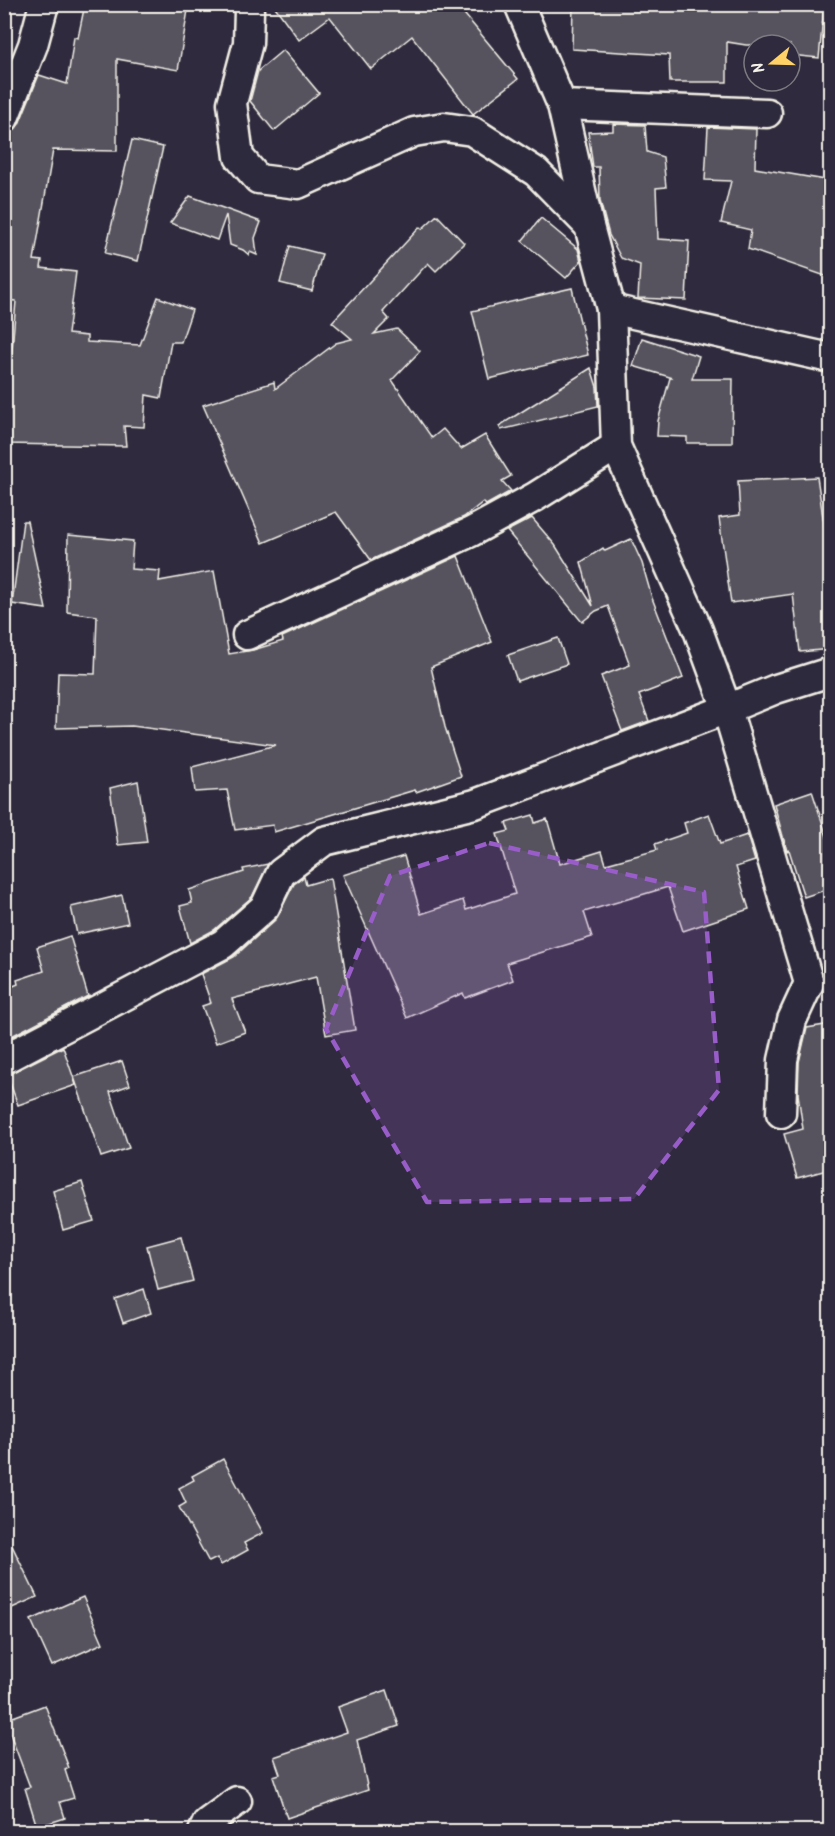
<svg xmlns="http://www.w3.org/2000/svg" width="835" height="1836" viewBox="0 0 835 1836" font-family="Kalam,sans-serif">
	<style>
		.building { fill: #56525f; stroke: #f4f1e8; stroke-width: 1.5 }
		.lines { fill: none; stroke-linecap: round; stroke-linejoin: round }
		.minor-casing { stroke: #f4f1e8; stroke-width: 33 }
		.minor { stroke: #2f2a3d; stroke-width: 28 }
		.marked { fill: #995dc9; fill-opacity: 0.2; stroke: #995dc9; stroke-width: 4.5; stroke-dasharray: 12 8; stroke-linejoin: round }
	</style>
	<rect width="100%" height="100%" fill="#2f2a3d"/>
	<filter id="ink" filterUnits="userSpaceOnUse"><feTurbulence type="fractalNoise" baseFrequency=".0167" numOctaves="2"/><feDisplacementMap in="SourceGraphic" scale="12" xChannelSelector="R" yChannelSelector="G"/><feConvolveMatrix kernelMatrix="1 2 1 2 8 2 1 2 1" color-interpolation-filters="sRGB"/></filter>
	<g filter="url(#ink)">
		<g class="building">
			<polygon points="85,4 189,4 178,70 117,59 117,151 53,150 34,260 42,261 41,268 76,272 68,334 87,336 87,342 140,345 158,297 192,310 181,342 171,342 161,398 146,395 144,427 124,426 126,446 4,444 4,398 8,398 16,301 4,300 4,155 12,132 19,124 39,75 67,84 74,37 78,38"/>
			<polygon points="273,4 456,4 518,79 473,114 412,36 371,69 330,17 299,40"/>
			<polygon points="573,4 806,4 824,7 819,58 790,55 790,45 746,45 727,42 727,82 670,82 669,55 572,49"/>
			<polygon points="283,50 319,93 274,131 250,101 258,71"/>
			<polygon points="613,124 645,125 647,152 663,157 666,187 656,188 658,239 689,241 686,300 638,298 640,265 621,258 609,235 600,201 599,167 593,167 588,132 613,131"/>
			<polygon points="708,127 756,129 755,168 831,181 831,278 748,249 751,230 721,223 731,181 705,180"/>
			<polygon points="132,140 163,147 138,261 105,253"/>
			<polygon points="190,196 261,222 255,238 257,255 250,252 249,255 243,250 230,245 226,215 217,240 170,223"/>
			<polygon points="437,215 464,243 436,271 428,263 383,312 389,319 374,334 397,329 420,351 392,380 432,438 443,429 461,449 485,435 511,476 502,481 511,491 486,505 483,502 464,517 371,560 336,512 263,543 203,405 274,382 275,389 336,343 352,339 332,322 420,227 422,229"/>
			<polygon points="541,218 578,249 581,261 566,278 522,241"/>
			<polygon points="290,246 322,254 312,291 280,283"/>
			<polygon points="572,288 588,355 489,379 472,311"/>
			<polygon points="642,338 699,356 692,379 733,379 732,443 687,443 687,437 657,436 658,421 670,378 673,378 633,366"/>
			<polygon points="591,368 597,387 598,406 501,430 499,426"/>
			<polygon points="817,477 831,570 831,649 800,652 793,594 731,603 719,518 740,515 738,481"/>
			<polygon points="532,518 555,545 593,606 581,562 603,548 605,551 631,539 642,563 652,598 683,678 639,695 649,721 622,731 601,676 630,665 608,606 596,611 582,622 507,531"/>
			<polygon points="23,521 27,521 46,609 12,604"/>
			<polygon points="68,535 133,541 131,569 160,571 159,581 214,571 229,654 253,650 283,641 282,637 458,556 492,642 431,667 445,727 461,776 416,792 415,790 274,832 273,825 235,830 227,790 195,792 192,767 276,745 132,726 56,728 58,673 95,674 97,616 67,612"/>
			<polygon points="558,638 567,664 517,681 508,655"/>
			<polygon points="138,781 147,842 118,845 110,788"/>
			<polygon points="812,791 831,849 831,888 804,897 789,850 787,851 774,804"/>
			<polygon points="709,814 720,844 747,835 755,861 736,867 749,909 683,931 668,887 584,912 592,937 507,963 513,980 465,998 463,993 407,1018 343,875 404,856 421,914 463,900 466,910 515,894 497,834 509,831 506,823 533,815 535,823 547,819 560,864 602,851 606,864 657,850 655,844 687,833 684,823"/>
			<polygon points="268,864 252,897 214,930 190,943 180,906 192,903 189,890 244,872 243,869"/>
			<polygon points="304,877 306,885 330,878 355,1030 326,1035 316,977 232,999 245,1032 216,1043 202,1006 211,1003 201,974 234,957 276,919 294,884"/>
			<polygon points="122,895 128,923 77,934 71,907"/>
			<polygon points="70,936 88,996 4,1040 4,990 18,984 17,980 44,971 37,947"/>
			<polygon points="831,1024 831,1169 797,1178 784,1134 803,1129 798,1094 799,1062 807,1028"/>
			<polygon points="63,1047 76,1085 18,1105 7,1075"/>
			<polygon points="122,1061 130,1085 110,1092 129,1148 101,1157 74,1077"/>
			<polygon points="82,1182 94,1221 63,1230 53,1191"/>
			<polygon points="181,1237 193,1281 158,1290 147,1246"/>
			<polygon points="144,1289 151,1313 123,1323 115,1299"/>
			<polygon points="223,1459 263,1533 244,1543 248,1550 221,1565 217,1558 209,1562 179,1507 186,1503 179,1488 194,1480 192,1476"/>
			<polygon points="4,1529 37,1597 12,1608 4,1592"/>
			<polygon points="83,1597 103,1643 52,1666 31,1620"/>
			<polygon points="387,1690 399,1726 357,1740 368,1790 287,1818 273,1776 280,1774 274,1757 347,1732 338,1707"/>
			<polygon points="45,1705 69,1768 65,1770 74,1798 60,1802 65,1818 37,1827 25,1788 30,1787 5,1720"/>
		</g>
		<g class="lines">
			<g class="minor-casing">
				<g id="minor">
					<polyline points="247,4 249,11 248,43 232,103 239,157 258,179 298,184 414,132 444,127 472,131 536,172 589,226 611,309 616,446 698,630 727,709 809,983 792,1020 783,1060 781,1113"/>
					<polyline points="519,4 562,105 589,226"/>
					<polyline points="562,105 767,113"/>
					<polyline points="4,118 33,45 44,4"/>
					<polyline points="611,309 830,358"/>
					<polyline points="247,635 471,532 535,497 616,446"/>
					<polyline points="4,1059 223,944 265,907 281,873 324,841 475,804 727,709 776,689 830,672"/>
					<polyline points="203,1832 207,1823 237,1801"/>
				</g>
			</g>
			<use href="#minor" class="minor"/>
		</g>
	</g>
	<path class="marked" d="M489,843L704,892L719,1090L634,1199L427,1202L326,1029L390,876Z"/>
	<rect width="835" height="1836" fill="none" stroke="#2f2a3d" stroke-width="24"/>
	<rect x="12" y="12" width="811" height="1812" fill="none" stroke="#f4f1e8" stroke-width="2" filter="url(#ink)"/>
	<g transform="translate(772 63) rotate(251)"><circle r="28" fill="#2f2a3d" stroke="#7e7a81" stroke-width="1.5"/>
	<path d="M0-4.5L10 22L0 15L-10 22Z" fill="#ffd166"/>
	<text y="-9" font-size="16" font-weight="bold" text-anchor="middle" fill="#f4f1e8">N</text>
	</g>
</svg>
